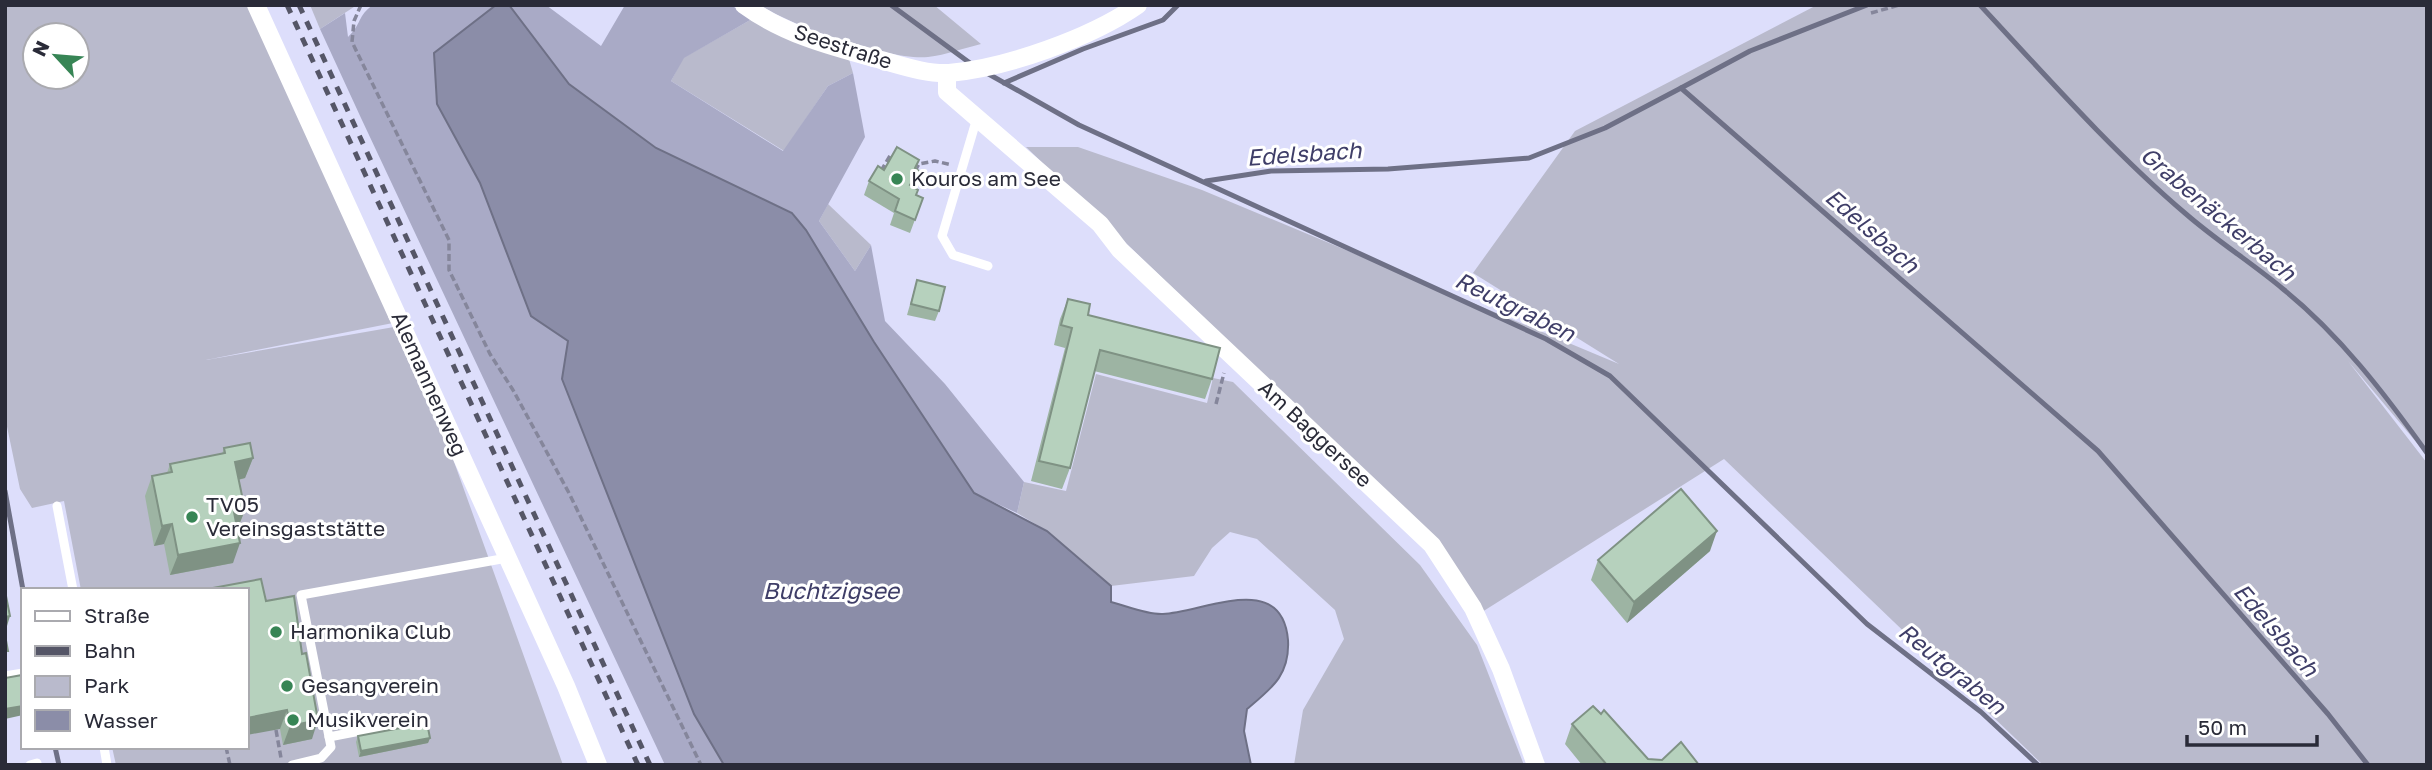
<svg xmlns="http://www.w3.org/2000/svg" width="2432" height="770" viewBox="0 0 2432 770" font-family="'Golos Text',sans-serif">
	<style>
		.green { fill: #b9bacc; fill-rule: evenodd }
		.forest { fill: #a9aac6 }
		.water { fill: #8b8da8; stroke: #6e7086; stroke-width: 2 }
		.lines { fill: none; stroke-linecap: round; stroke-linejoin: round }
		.stream { stroke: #6e7086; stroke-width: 5 }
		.path { stroke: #85869b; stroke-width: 3.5; stroke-dasharray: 7 3.5; stroke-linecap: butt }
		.lane { stroke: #fff; stroke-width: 9 }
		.street { stroke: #fff; stroke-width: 18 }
		.rail { stroke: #555667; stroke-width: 5; stroke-dasharray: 9 9; stroke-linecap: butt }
		.wall { fill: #9db4a3 }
		.shaded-wall { fill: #7f9284 }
		.building { fill: #b6d1bd; stroke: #7f9284; stroke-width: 2 }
		.poi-dot { fill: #378555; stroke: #fff; stroke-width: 2.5 }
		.labels { text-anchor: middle; stroke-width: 6; stroke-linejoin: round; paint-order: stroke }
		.street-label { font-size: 21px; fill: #2a2b38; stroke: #fff }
		.poi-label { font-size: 21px; fill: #2a2b38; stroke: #fff; text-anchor: start }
		.water-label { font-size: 23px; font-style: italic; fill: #3f3e68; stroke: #fff }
	</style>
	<rect width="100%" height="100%" fill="#dddefb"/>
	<g class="green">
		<path d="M5,5H255L393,323L206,360L394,327L448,445L563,765H116L112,747H247V590H81L64,501L32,508L20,489L5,417ZM35,35H77V77H35Z"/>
		<polygon points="310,5 357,5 320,29"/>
		<path d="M760,5H934L981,44C964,48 946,55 928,57C891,61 791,26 760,5Z"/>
		<polygon points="1817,5 2427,5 2427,455 2348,361 2427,463 2427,765 2043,765 1724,459 1482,612 1442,547 1026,147 1078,147 1202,190 1619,364 1473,273 1575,131"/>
		<polygon points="752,19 849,59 853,73 828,86 784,151 671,81 683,58"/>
		<polygon points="828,204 871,245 855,271 819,221"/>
		<polygon points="1096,374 1207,403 1213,378 1233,382 1420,565 1477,645 1524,765 1294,765 1303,710 1344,639 1335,610 1257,539 1230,532 1212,548 1194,576 1111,586 1047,531 1017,513 1024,482 1066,491"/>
	</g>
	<g class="forest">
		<path d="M373,5H496L435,53L437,104L480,183L531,316L568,341L694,714L724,765H665L361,118L320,29L345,13L348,37C362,24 357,16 373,5Z"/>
		<polygon points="509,5 546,5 601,46 625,5 731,5 752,19 684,58 671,81 783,151 828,86 853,73 865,137 819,221 855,271 871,245 885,321 945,384 1024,482 1017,513 974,493 874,342 806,230 793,213 656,148 568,84"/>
	</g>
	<path class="water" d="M496,5H509L569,84L656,148L792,213L806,230L874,342L974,493L1047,531L1111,586V602C1127,606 1147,615 1163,614C1204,612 1282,570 1288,640C1290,675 1272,688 1247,709L1244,731L1251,765H724L694,714L562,379L568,341L531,316L480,183L437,104L434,53Z"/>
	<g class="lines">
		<g class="stream">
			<polyline points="891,5 974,66"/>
			<path d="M1980,5C2046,76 2112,151 2186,214C2217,241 2252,263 2283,289C2339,334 2385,394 2427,453"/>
			<polyline points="985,72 1079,125 1546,339 1610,376 1867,624 1981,712 2038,765"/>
			<polyline points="1004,83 1083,49 1163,20 1178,5"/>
			<polyline points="1681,88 1750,51 1867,5"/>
			<polyline points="1206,181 1271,171 1388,169 1529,158 1605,128 1681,88 2098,451 2328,714 2368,765"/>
			<polyline points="5,491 23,590"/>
			<polyline points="55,747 59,765"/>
		</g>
		<g class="path">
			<polyline points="361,5 354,21 352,42 449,240 449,270 490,354 513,390 569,493 701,765"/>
			<polyline points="1871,13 1899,5"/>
			<polyline points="914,168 916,169 919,164 935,161 952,165"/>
			<polyline points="881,171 891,154 895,157"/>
			<polyline points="1216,404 1224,373"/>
			<polyline points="276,730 281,758"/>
			<polyline points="226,747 230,765"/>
		</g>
		<g class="lane">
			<polyline points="977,118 942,236 953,255 988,266"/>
			<polyline points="57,506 73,590"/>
			<polyline points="5,676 23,673"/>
			<polyline points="329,737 417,720"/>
			<polyline points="104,747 107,765"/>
			<polyline points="30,765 37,763"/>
			<polyline points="292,765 321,758 331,747 301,595 507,558"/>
		</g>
		<g class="street">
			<polyline points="256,5 566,686 598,765"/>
			<path d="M744,5C785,35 833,47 881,60C903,66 926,74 949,73C1006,68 1091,38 1138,5"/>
			<polyline points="947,73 947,92 1100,224 1120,250 1432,545 1473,608 1501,669 1536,765"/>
		</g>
		<g class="rail">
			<polyline points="287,5 638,765"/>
			<polyline points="299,5 650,765"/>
		</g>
	</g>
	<g class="wall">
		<polygon points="919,160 916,169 919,171 912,187 916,195 923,198 910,233 890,225 894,213 864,195 869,181 884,170"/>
		<polygon points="917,280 939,311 935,321 907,315"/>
		<polygon points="1068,299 1088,315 1212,379 1205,399 1094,371 1070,468 1062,489 1031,481 1065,348 1054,345 1060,319"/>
		<polygon points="224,448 253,458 245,478 239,480 245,510 237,530 233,563 170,575 164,544 154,546 145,496 152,476 167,473 170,464 222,454"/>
		<polygon points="1710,551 1627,623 1591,580 1598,560"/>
		<polygon points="266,601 312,739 283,745 280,729"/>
		<polygon points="1572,724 1648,759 1699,765 1582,765 1565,744"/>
		<polygon points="358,736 430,738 428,743 359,757 356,742"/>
	</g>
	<g class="shaded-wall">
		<polygon points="919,171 914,184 905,199 910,185"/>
		<polygon points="253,458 245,478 228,482 235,462"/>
		<polygon points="245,510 237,530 234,512"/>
		<polygon points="172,524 164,544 154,546 162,526"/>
		<polygon points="1717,531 1710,551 1627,623 1634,602"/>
		<polygon points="240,543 233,563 170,575 178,555"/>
		<polygon points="10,616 7,626 5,627 5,617"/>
		<polygon points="23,706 23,715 5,719 5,709"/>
		<polygon points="287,710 280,729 247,735 247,718"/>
		<polygon points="318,720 312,739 283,745 290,726"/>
		<polygon points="430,738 428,743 359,757 361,751"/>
		<polygon points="172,747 185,747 171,750"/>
	</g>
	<g class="building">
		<polygon points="897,147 919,160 915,168 919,171 910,185 918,190 916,195 923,198 915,220 895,211 899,199 869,181 878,166 884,170"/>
		<polygon points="917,280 945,287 939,311 911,304"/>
		<polygon points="1068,299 1090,304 1088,315 1220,348 1212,379 1100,350 1070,468 1039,461 1072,328 1061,325"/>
		<polygon points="250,443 253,458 235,462 245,510 234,512 240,543 178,555 172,524 162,526 152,476 172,472 170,464 225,453 224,448"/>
		<polygon points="1681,489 1717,531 1634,602 1598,560"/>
		<polygon points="261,579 266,601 294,596 302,654 306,653 318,720 290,726 287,710 247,718 247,590 202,590"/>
		<polygon points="5,591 10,616 5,617"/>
		<polygon points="5,635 8,651 5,651"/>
		<polygon points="22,675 23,706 5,709 5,678"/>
		<polygon points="1593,706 1601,714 1604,710 1648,759 1662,760 1681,742 1699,765 1607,765 1572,724"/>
		<polygon points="427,723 430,738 361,751 358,736"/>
	</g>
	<g class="poi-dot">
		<circle cx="897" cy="179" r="7"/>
		<circle cx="192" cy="517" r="7"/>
		<circle cx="276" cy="632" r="7"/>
		<circle cx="287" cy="686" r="7"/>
		<circle cx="293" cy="720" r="7"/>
	</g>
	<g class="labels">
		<g class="street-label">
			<text transform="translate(843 47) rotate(18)" y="7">Seestraße</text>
			<text transform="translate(429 384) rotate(66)" y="7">Alemannenweg</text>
			<text transform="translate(1315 434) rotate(43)" y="7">Am Baggersee</text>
		</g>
		<g class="poi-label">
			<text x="911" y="186">Kouros am See</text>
			<text x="206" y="512">TV05<tspan x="206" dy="24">Vereinsgaststätte</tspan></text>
			<text x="290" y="639">Harmonika Club</text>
			<text x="301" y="693">Gesangverein</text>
			<text x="307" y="727">Musikverein</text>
		</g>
		<g class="water-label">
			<text transform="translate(1304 154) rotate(-4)" y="8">Edelsbach</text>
			<text transform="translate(2218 214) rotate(40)" y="8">Grabenäckerbach</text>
			<text transform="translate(1872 231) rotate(41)" y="8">Edelsbach</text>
			<text transform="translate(1515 307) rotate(26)" y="8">Reutgraben</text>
			<text x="831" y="599">Buchtzigsee</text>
			<text transform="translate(2276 630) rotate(49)" y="8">Edelsbach</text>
			<text transform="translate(1952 669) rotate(39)" y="8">Reutgraben</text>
		</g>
	</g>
	<rect width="2432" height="770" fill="none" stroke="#2a2b38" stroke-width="14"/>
	<rect x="21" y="588" width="228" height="161" fill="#ffffff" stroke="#aaaaaf" stroke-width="2"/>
	<rect x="35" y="611" width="35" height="10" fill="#ffffff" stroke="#aaaaaf" stroke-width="2"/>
	<text x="84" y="623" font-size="21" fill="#2a2b38">Straße</text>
	<rect x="35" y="646" width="35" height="10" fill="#555667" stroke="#aaaaaf" stroke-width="2"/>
	<text x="84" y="658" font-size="21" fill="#2a2b38">Bahn</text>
	<rect x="35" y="676" width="35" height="21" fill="#b9bacc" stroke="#aaaaaf" stroke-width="2"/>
	<text x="84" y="693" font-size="21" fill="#2a2b38">Park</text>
	<rect x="35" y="710" width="35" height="21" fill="#8b8da8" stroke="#aaaaaf" stroke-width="2"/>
	<text x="84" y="728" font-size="21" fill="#2a2b38">Wasser</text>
	<g transform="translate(56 56) rotate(296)"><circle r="33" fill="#ffffff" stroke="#aaaaaf" stroke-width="2"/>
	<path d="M0-5L12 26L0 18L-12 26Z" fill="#378555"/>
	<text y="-10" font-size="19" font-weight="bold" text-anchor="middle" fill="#2a2b38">N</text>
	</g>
	<path d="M2187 735v10h130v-10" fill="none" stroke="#2a2b38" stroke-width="3.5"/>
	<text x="2198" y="735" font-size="21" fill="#2a2b38" stroke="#ffffff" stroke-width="5" paint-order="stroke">50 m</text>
</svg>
